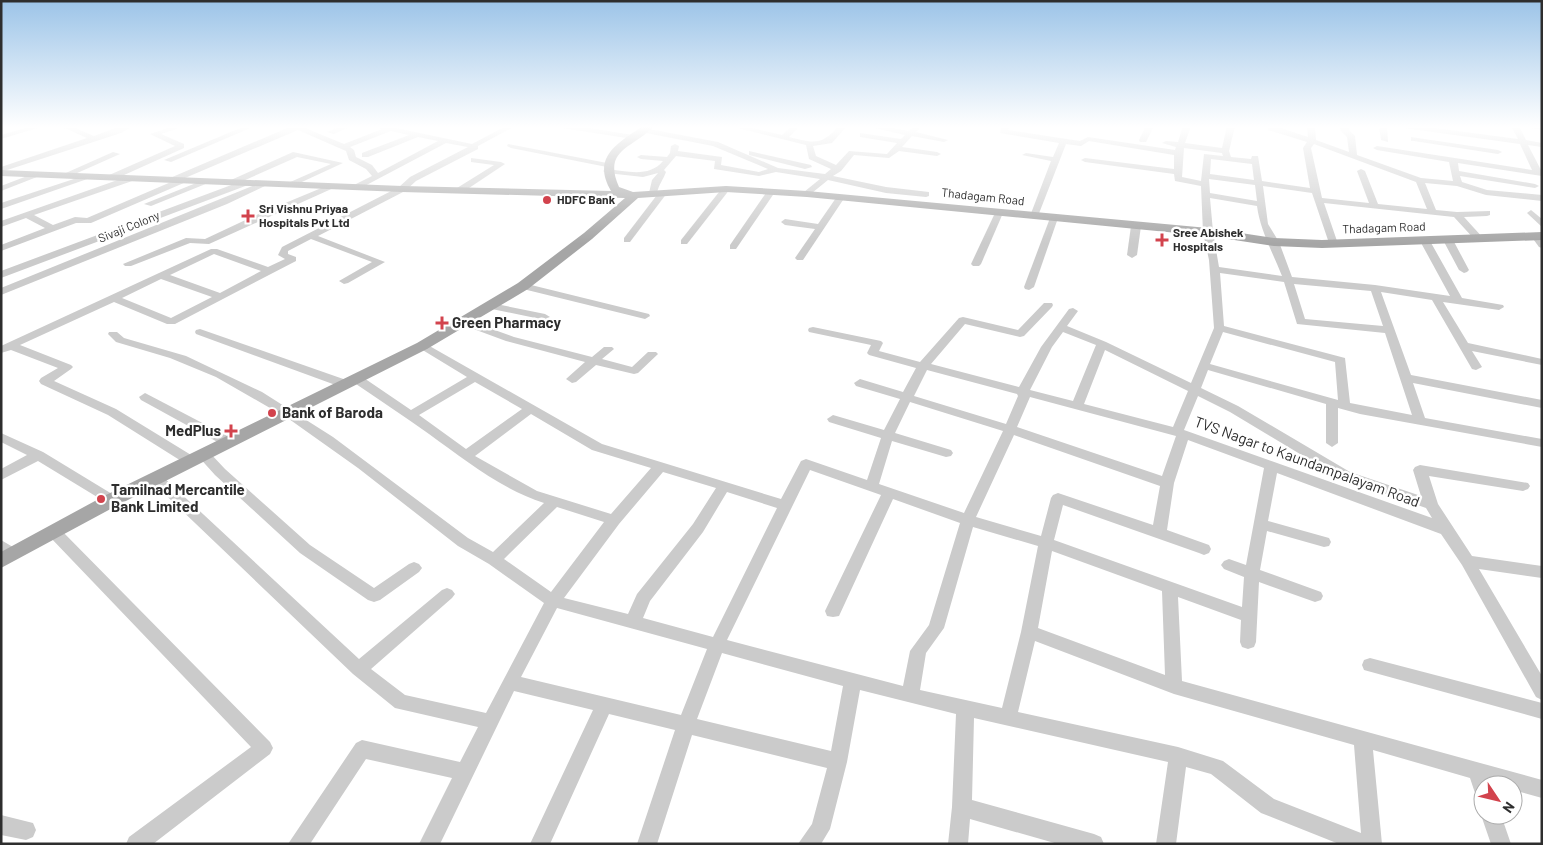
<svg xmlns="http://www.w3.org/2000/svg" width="1543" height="845" viewBox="0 0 1543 845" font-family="Barlow,sans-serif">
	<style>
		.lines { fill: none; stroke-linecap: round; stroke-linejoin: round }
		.minor { fill: #cbcbcb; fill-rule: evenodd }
		.major { fill: #a6a6a6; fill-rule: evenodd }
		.poi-dot { fill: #d2434d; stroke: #fff; stroke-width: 2 }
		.labels { text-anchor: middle; stroke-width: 5; stroke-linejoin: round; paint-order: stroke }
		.far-street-label { font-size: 12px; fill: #2e2e2e; stroke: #fff }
		.far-poi-label { font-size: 12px; font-weight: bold; fill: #2e2e2e; stroke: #fff; text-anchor: start }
		.poi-label { font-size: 15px; font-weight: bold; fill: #2e2e2e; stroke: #fff; text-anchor: start }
		.street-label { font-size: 15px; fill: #2e2e2e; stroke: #fff }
	</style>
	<rect width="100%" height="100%" fill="#fff"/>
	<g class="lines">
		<g class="minor">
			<polygon points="32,126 44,126 1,139 1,135"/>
			<polygon points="60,126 70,126 94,136 121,126 133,126 121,133 1,172 1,167 87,138"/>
			<polygon points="174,126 185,126 161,134 184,144 184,148 113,180 107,180 107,176 175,146 150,134"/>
			<polygon points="245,126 255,126 171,162 164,160"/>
			<path d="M292,126H308L305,128L344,144L382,129L372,126H386L472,144L506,126H515L478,146V149L416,181L405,191L318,236L385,262L348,283L344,284L339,281L372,262L311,239L288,251V254L296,257V261L175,324H167L114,302L20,345L71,365L73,367L71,369L54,381L116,409L196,458L198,461L196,464H186L108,415L41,384L39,381L41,378L58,368L11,350L1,353V346L211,249H217L268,267L285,259L278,255L282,247L399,187L410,177L468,147L446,143L357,190L353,187L354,185L372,176L366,169L349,160L346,151L298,130L185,178L187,180L186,182L91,223H76L1,251V245L45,228L26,218L1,227V221L129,176H135V180L34,215L53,225L75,217L87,218L171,182L169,180L170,178ZM391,131L409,135L362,153V157H368L418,137L438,141L378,173L372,165L356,157L354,150L350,147ZM214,254L261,271L220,293L170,275ZM161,279L212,297L171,318L122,298Z"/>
			<polygon points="341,126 351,126 334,134 327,132"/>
			<polygon points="558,126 576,126 633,135 637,137 633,139 562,128"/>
			<path d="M730,126H743L782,135L792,126H800L789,137C814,143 821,146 839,126H847L832,143L813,146L816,156L836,165L849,151L887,154L897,143L860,137V133L901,139L905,135L866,126H881L909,131L914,126H922L916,132L948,140L944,142L912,136L902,147L937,152L941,154L937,156L899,151L889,158L854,155L841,171L833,176L886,187L929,192V196L926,197L886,193L828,180L807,197L804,196V192L820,179L776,172L759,176L714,169L715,161L676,156L664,170L666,172C663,180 659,184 657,193L653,196L649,193L652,180L658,173L643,177L607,173L603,171L607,169C627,171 649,178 663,161L641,159L637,157L641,155L667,157L670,153L671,146L675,144L679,146L678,151L722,157L721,165L759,172L768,169L713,146L641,132L640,130L644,128L718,142L778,168L825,174L831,169L809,159L806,145Z"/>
			<path d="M1002,126H1010L1008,130L1080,141L1088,137L1175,150L1176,147L1162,143L1166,141L1178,142L1183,126H1191L1185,143L1222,148L1227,126H1235L1229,151L1231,157L1251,159L1252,156H1258L1262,181L1310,188L1303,148L1307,142L1268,130L1267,126H1275L1308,137L1307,126H1315L1316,140L1349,152L1347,137L1341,131L1340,126H1348L1349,130L1355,136L1357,155L1421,178L1453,181L1449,162L1377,150L1373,148L1377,146L1532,170L1520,144L1404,128L1400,126H1419L1518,139L1511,126H1519L1526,140L1542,143V147L1528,145L1542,172V176L1458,163L1459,171L1535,184L1539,186L1535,188L1460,176L1462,182L1487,190L1542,195V201L1486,195L1457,186L1425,183L1436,210L1457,212L1490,211V215L1487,216L1464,217L1484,239L1479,242L1476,241L1454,217L1324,203L1338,244L1336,246H1330L1312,193L1263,186L1268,224L1279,242L1292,277L1375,285L1450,296L1420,241L1425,238L1430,241L1462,298L1503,305L1504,307L1499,310L1443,302L1468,343L1542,359V365L1472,351L1482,367L1476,370L1472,369L1432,300L1381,292L1411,375L1542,400V408L1413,383L1425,418L1542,439V447L1360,414L1338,408V443L1332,447L1326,443V404L1208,370L1201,388L1238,406L1350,472L1421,496L1413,470L1415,467L1420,465L1528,483L1530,486L1528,489L1523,491L1429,476L1438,504L1472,556L1542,566V578L1479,569L1542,676V700L1536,697L1462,565L1441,534L1277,473L1268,521L1329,538L1331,542L1329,546L1324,547L1267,531L1260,570L1321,592L1323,596L1321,600L1315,602L1259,582L1256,642L1254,647L1248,649L1242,647L1240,642L1241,620L1178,597L1182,681L1542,780V798L1513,790V785H1483V798L1476,796L1470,778L1373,750L1382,844H1339L1261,813L1211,774L1186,767L1176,844H1156L1168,762L974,718L972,800L1094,834L1101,837L1104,844H1058L970,819L968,844H948L952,807L956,714L860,690L847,762L830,829L821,844H798L812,824L827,768L692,735L657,844H637L675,730L609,714L550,844H530L593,710L514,691L440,844H419L452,778L366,759L310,844H288L356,743L362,740L460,762L478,727L395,708L353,674L151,481L149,478L151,475H161L359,659L442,590L447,588L452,590L455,594L452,598L371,669L405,695L486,713L544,603L489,564L458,546L358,468L289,419L216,377L170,358L116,342L108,334L109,332H117L124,338L186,356L262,392L333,437L468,538L493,552L544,503C501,489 465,460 429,434C404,416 378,399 353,382L351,379L353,376H361L411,410L467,377L416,346L418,344H426L602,444L781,499L801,461L806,459L867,480L881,438L829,422L827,419L833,415L884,430L900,399L856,386L854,383L860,379L903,392L916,368L869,355L867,353L871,345L809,332L808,330L809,328L813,327L881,341L883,343L879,351L920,362L959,318L963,317L1018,330L1044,303H1052L1053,305L1052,307L1024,336L1020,337L965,324L931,364L1019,387L1041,347L1069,309L1073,308L1078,311L1067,326L1106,342L1191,383L1214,328L1209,260L1203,232L1201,186L1175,181L1174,174L1085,162L1081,160L1085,158L1174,169V155L1089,141L1081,146L1066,144L1038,216L1037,218H1031L1030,216L1051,161L1022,155L1026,153L1053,157L1059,143L1000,133ZM1314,144L1416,182L1427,209L1378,204L1365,171L1361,169L1357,171L1369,203L1322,198L1311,148ZM1184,148L1222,153L1223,156L1204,154L1201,181L1182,177ZM1211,159L1252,164L1254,180L1210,174ZM1209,179L1255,185L1257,201L1210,193ZM1210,198L1257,206C1260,230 1273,253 1282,276L1219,267L1213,232ZM1220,273L1284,282L1297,324L1385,333L1412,415L1350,403L1345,358L1224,326ZM1294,284L1371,291L1383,326L1305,319ZM1063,332L1096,345L1073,401L1030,390L1052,347ZM1223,332L1335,362L1338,400L1210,364ZM1105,350L1188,391L1173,427L1084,404ZM927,370L1017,394L1018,396L1006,424L914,396ZM475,382L522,409L466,449L419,415ZM1198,396L1230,412L1340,478L1426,508L1432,518L1184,430ZM1030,397L1176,436L1162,476L1017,427ZM910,402L1003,431L964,513L879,484L892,441L946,457L951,456L953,453L951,450L895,433ZM531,414L592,450L651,468L611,514L537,491L475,456ZM1014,435L1160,486L1153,525L1058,493L1053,495L1051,498L1041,536L976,517ZM1188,440L1264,468L1246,565L1229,559L1224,561L1221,565L1224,569L1244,577L1242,607L1054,540L1063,505L1199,553L1204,555L1209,553L1211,549L1209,545L1167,530L1174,483ZM810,470L881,495L825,611L827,616L833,617L839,616L893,499L960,523L929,625L910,651L903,686L727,640ZM663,472L716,488L693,524L637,594L628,614L564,598L619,524ZM727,492L777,508L713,637L643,618L650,601L703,532ZM557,507L604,522L551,592L504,559ZM973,527L1038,546L1021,632L1002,708L920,690L926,653L944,628ZM1052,551L1162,591L1165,675L1038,628ZM557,608L707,649L681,715L521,677ZM1035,641L1174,694L1354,745L1361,833L1274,799L1223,761L1178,747L1018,712ZM722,653L843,686L831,751L697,719Z"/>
			<polygon points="1146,126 1154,126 1146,142 1140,142 1139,140"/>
			<polygon points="1379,126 1387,126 1388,142 1381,140"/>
			<polygon points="1521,126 1542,126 1542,130"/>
			<polygon points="1411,137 1498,150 1502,152 1498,154 1414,141 1411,141"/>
			<polygon points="508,144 607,163 611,165 607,167 511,148 507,146"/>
			<polygon points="749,151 811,165 812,167 805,169 749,155"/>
			<polygon points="113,152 120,154 66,178 59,176"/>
			<polygon points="293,152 343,163 291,187 287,185 288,183 331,164 297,157 243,181 248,181 248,185 1,278 1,271 234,184 230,182 231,180"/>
			<polygon points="471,158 501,162 505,164 463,192 457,192 457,188 494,165 471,162"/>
			<polygon points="35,173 42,175 1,191 1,186"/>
			<polygon points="86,175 93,177 1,209 1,203"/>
			<polygon points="206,179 213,181 151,206 144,204"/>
			<polygon points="262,182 269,184 227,204 1,295 1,288"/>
			<polygon points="331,184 338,186 209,244 190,243 131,266 125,266 123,264 186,238 205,239 254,216"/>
			<polygon points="723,187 730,189 687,244 681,244 681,240"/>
			<polygon points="771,189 775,192 736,249 730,249 730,245 768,190"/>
			<polygon points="660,191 667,193 630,242 624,242 624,238"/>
			<polygon points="838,195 845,197 803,260 797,260 795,258 815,229 785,225 781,222 785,219 818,224"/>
			<polygon points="999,210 1003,213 981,264 979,266 973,266 971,264 995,213"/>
			<polygon points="1531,210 1542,219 1542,227 1527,213"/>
			<polygon points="1054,215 1058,218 1034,287 1029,290 1025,289 1024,287 1050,218"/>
			<polygon points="1136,223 1141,226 1137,255 1132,258 1127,255 1131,226"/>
			<polygon points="1536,233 1542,238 1542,248 1539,247 1531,236"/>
			<polygon points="1448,237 1453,240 1469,270 1467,272 1464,273 1459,270 1443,240"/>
			<polygon points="523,283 649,314 650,316 645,319 519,288 518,286"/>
			<polygon points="491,303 545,314 550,317 545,320 487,308 486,306"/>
			<polygon points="464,319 514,337 592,357 604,347 612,347 614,349 602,359 632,367 648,352 656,352 658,354 638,373 634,374 596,365 576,382 572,383 566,379 585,362 506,341 460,324 459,322"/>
			<polygon points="200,329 349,381 351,384 345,388 341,387 196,334 195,332 196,330"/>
			<polygon points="145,393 233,439 234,442 228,446 223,445 141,400 139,397"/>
			<polygon points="1,433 43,452 117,497 119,500 117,503 107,503 38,461 1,480 1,469 27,455 1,442"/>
			<polygon points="204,451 209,452 225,469 310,545 374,588 409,564 414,562 419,564 422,568 419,572 380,600 374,602 368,600 300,553 215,475 197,455 199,452"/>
			<polygon points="54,527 59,528 270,742 273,748 270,754 153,844 126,844 129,837 251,747 49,536 47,532 49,528"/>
			<polygon points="1,540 18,550 20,554 18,558 13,560 1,553"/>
			<polygon points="1370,658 1542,703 1542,719 1364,670 1362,665 1364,660"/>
			<polygon points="1483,811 1483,815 1501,815 1511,844 1491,844 1481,815"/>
			<polygon points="1,815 33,823 36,830 33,837 26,840 1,835"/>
		</g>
		<path class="major" d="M643,126H654C634,148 602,149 619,187L633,192L726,186L807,191L1208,228L1274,238L1322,240L1542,232V240L1322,248L1274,246L1208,236L807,197L726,192L638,198L592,239L528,289L427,349L118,505L1,568V552L106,495L417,343L518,283L584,233L625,198L402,192L1,176V170L402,186L611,191C591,157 618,143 643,126Z"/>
	</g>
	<linearGradient id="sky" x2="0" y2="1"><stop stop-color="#9cc4e8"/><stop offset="0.52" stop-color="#fff"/><stop offset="1" stop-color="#fff" stop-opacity="0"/></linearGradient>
	<rect width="1543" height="244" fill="url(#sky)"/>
	<g class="poi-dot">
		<circle cx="547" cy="200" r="5"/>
		<path d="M245.5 208.5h5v5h5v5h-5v5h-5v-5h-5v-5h5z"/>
		<path d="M1159.5 232.5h5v5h5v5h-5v5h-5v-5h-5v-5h5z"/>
		<path d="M439.5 315.5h5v5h5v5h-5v5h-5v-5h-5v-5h5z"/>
		<circle cx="272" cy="413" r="5"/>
		<path d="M228.5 423.5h5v5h5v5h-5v5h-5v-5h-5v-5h5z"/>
		<circle cx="101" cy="499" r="5"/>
	</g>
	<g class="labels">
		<g class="far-street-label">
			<text transform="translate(983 197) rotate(6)" y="4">Thadagam Road</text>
			<text transform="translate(129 227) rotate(-22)" y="4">Sivaji Colony</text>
			<text transform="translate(1384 228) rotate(-2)" y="4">Thadagam Road</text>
		</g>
		<g class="far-poi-label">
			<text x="557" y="204">HDFC Bank</text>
			<text x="259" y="213">Sri Vishnu Priyaa<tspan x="259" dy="14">Hospitals Pvt Ltd</tspan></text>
			<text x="1173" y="237">Sree Abishek<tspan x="1173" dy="14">Hospitals</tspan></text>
		</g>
		<g class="poi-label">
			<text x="452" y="328">Green Pharmacy</text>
			<text x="282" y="418">Bank of Baroda</text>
			<text x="221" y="436" text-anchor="end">MedPlus</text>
			<text x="111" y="495">Tamilnad Mercantile<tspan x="111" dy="17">Bank Limited</tspan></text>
		</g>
		<g class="street-label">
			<text transform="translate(1307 462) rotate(20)" y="5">TVS Nagar to Kaundampalayam Road</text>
		</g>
	</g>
	<rect width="1543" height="845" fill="none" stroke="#2e2e2e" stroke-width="5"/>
	<g transform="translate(1498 800) rotate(125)"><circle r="24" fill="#ffffff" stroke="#ababab"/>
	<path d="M0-4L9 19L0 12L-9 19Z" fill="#d2434d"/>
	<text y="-8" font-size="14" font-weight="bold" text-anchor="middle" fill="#2e2e2e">N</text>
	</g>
</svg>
